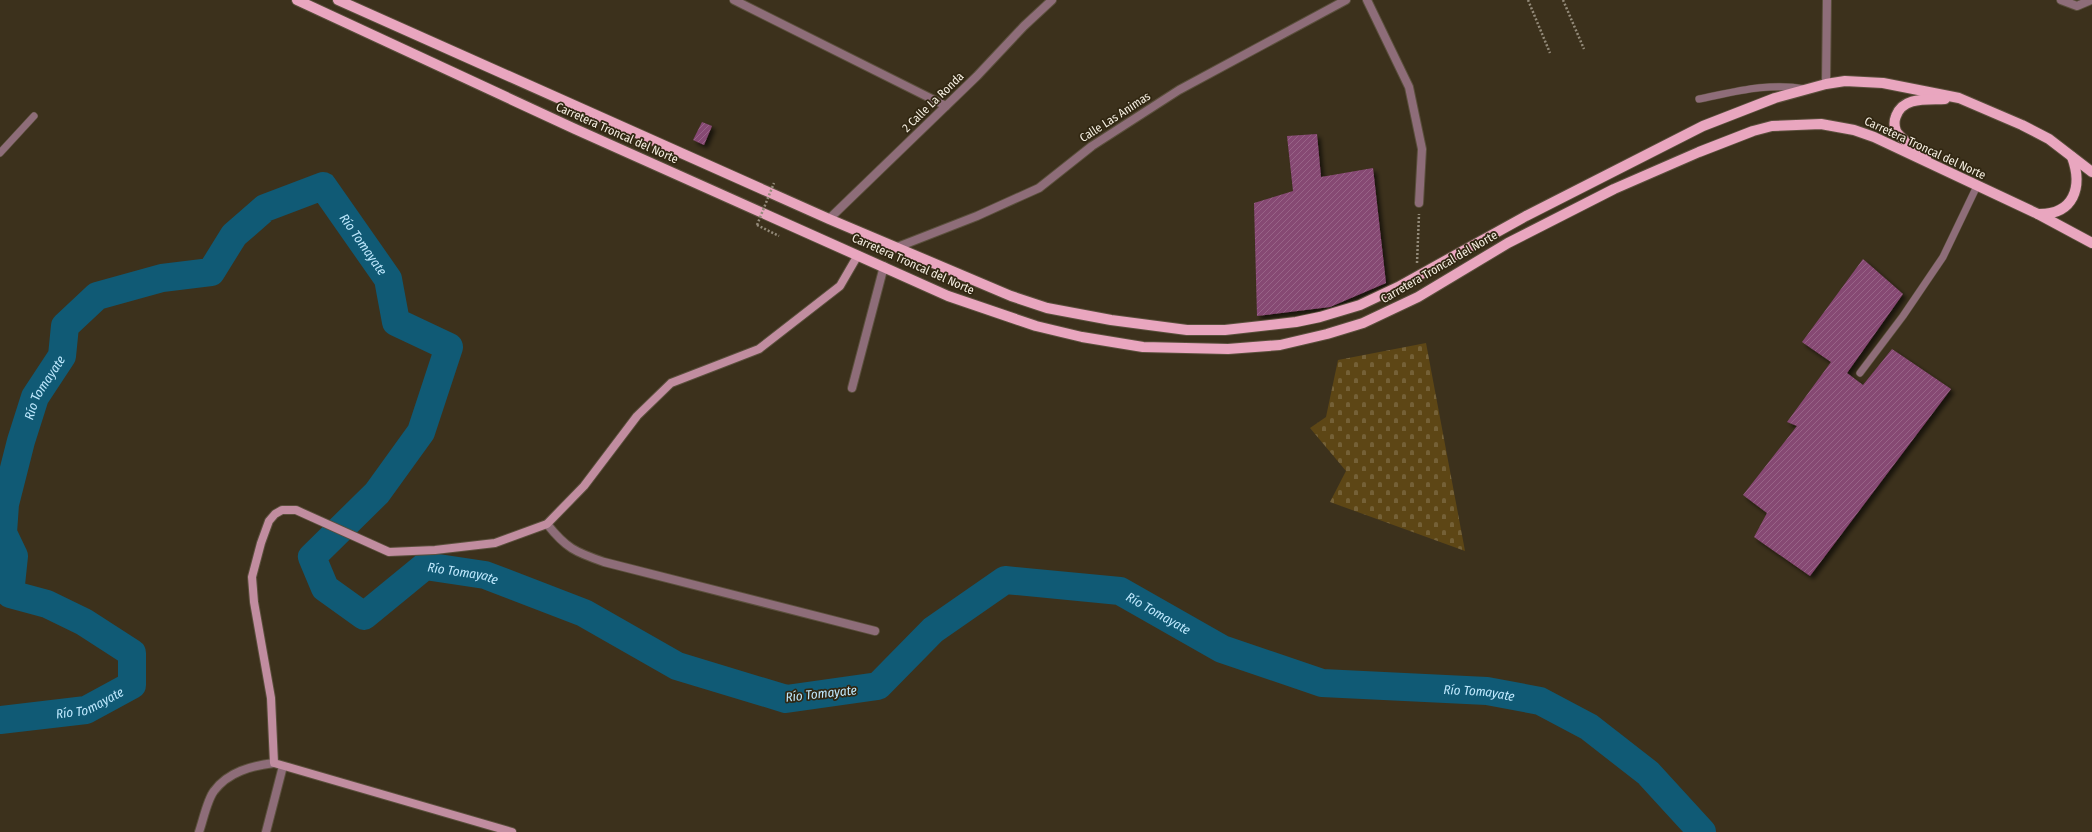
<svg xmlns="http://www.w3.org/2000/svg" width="2092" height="832" viewBox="0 0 2092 832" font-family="'Fira Sans Condensed',sans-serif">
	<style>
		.cemetery { fill: url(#cemetery-stones) }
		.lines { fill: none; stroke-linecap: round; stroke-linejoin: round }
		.river { stroke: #105a75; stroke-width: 28 }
		.building { fill: url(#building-hatch); filter: url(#shadow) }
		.lane-casing { stroke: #5a4f3c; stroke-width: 8 }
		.street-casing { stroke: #5a4f3c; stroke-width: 10 }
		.secondary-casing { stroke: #5a4f3c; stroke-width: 10 }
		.primary-casing { stroke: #5a4f3c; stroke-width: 12 }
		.path { stroke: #938a79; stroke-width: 2.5; stroke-dasharray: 2 2; stroke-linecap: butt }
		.lane { stroke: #8e6d79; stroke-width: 7 }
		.street { stroke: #8e6d79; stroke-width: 8 }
		.secondary { stroke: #c18da0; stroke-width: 8 }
		.primary { stroke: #e9a6bf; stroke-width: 10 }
		.path-bridge { stroke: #938a79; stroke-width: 2.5; stroke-dasharray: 2 2; stroke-linecap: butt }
		.labels { text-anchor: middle; stroke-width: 3.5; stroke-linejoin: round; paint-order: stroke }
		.street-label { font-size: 12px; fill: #f6efe2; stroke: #312712 }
		.water-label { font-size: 13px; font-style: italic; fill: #bfe9fe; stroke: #312712 }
	</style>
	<defs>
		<pattern id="cemetery-stones" width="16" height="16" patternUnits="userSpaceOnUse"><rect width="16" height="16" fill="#5d4615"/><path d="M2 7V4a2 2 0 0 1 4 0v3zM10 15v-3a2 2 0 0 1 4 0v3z" fill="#756137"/></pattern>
		<pattern id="building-hatch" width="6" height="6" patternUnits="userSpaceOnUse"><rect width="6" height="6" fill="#864973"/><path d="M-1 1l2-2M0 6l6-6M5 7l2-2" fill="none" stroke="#986487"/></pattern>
		<filter id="shadow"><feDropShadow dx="3.5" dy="3.5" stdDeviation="2" flood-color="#0009"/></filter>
	</defs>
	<rect width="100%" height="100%" fill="#3c311c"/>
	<polygon class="cemetery" points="1426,343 1465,551 1330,502 1346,471 1310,428 1326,417 1338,360"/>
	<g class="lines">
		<path class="river" id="s1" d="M0,720L86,710L132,685V653L84,622L47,604L10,594L14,556L3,533L5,504L21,441L35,397L62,356L65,326L97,296L162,278L211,272L234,235L265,208L323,186L388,279L396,322L449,347L421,432L377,493L312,557L325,588L364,616L425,566L485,575L584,613L677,666L786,699L878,686L933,630L1005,580L1120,591L1222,649L1322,683L1487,691L1540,701L1589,727L1648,773L1702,832"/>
	</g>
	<g class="building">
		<polygon points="702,122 712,126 704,145 693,140"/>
		<polygon points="1317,134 1321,177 1373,168 1386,283 1330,307 1257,316 1254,203 1293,191 1287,136"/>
		<polygon points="1863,259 1903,294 1847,373 1863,385 1892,349 1951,389 1810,576 1754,537 1767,513 1743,495 1797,426 1787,422 1831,362 1802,342"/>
	</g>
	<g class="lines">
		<g class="lane-casing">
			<g id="lane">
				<path d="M1699,99C1734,92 1769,82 1805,89"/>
				<polyline points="0,153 34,116"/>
				<polyline points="1860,373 1903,316 1943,257 1977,186"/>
			</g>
		</g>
		<g class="street-casing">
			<g id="street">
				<polyline points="734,0 946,106"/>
				<polyline points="1367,0 1409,87 1422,149 1419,203"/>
				<polyline points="2061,0 2077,6 2091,0"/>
				<polyline points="1826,84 1827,0"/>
				<polyline points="829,219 977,76 1024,26 1052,0"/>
				<polyline points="895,248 977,216 1039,188 1092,146 1179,90 1346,0"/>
				<polyline points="852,388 884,266"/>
				<path d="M547,524C566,548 575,552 604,562L875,631"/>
				<path d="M199,832C203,821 207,800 214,791C228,772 251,766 274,763"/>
				<polyline points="266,832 283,766"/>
			</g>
		</g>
		<g class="secondary-casing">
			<polyline id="secondary" points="512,832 274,763 271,698 254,602 252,577 261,543 269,521 275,514 282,510 296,510 389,552 435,550 495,543 547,524 584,486 637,416 671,383 759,349 840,286 858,255"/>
		</g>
		<g class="primary-casing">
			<g id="primary">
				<polyline points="297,0 575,129 948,296 1036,326 1082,337 1143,347 1228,349 1280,345 1327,334 1363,323 1418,297 1508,243 1614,189 1699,152 1753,131 1772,126 1821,124 1854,130 1874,137 2038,214 2092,243"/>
				<polyline points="338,0 829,219 1011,296 1047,308 1111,320 1187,330 1225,330 1296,322 1320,317 1360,305 1398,287 1526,216 1703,126 1775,98 1826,84 1845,81 1883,83 1959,98 2022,125 2049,139 2092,172"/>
				<path d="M1926,158C1919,151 1900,139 1896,131C1894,126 1894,121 1896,116C1903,96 1928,100 1945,99"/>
				<path d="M2038,214C2074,215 2083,187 2072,157"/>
			</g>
		</g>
		<g class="path">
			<polyline points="1528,0 1550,53"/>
			<polyline points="1563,0 1584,49"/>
			<polyline points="757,225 779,236"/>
			<polyline points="1417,263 1419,214"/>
		</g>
		<use href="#lane" class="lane"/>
		<use href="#street" class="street"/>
		<use href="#secondary" class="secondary"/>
		<use href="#primary" class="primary"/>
		<polyline class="path-bridge" points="757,225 774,183"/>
	</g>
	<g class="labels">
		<g class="street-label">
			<text transform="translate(933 102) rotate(-44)" y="4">2 Calle La Ronda</text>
			<text transform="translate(1115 117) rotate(-33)" y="4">Calle Las Animas</text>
			<text transform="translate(617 133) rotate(24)" y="4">Carretera Troncal del Norte</text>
			<text transform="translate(1925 148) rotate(25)" y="4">Carretera Troncal del Norte</text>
			<text transform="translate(913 264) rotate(24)" y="4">Carretera Troncal del Norte</text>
			<text transform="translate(1439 267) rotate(-30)" y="4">Carretera Troncal del Norte</text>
		</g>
		<g class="water-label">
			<text dy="5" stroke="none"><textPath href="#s1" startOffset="969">Río Tomayate</textPath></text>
			<text dy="5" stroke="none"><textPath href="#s1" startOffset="524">Río Tomayate</textPath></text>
			<text dy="5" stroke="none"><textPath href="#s1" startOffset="1569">Río Tomayate</textPath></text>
			<text dy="5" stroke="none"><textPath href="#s1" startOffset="2337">Río Tomayate</textPath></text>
			<text transform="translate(821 693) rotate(-6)" y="5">Río Tomayate</text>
			<text dy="5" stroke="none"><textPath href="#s1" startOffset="2673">Río Tomayate</textPath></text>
			<text dy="5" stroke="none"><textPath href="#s1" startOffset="92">Río Tomayate</textPath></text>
		</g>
	</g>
</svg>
